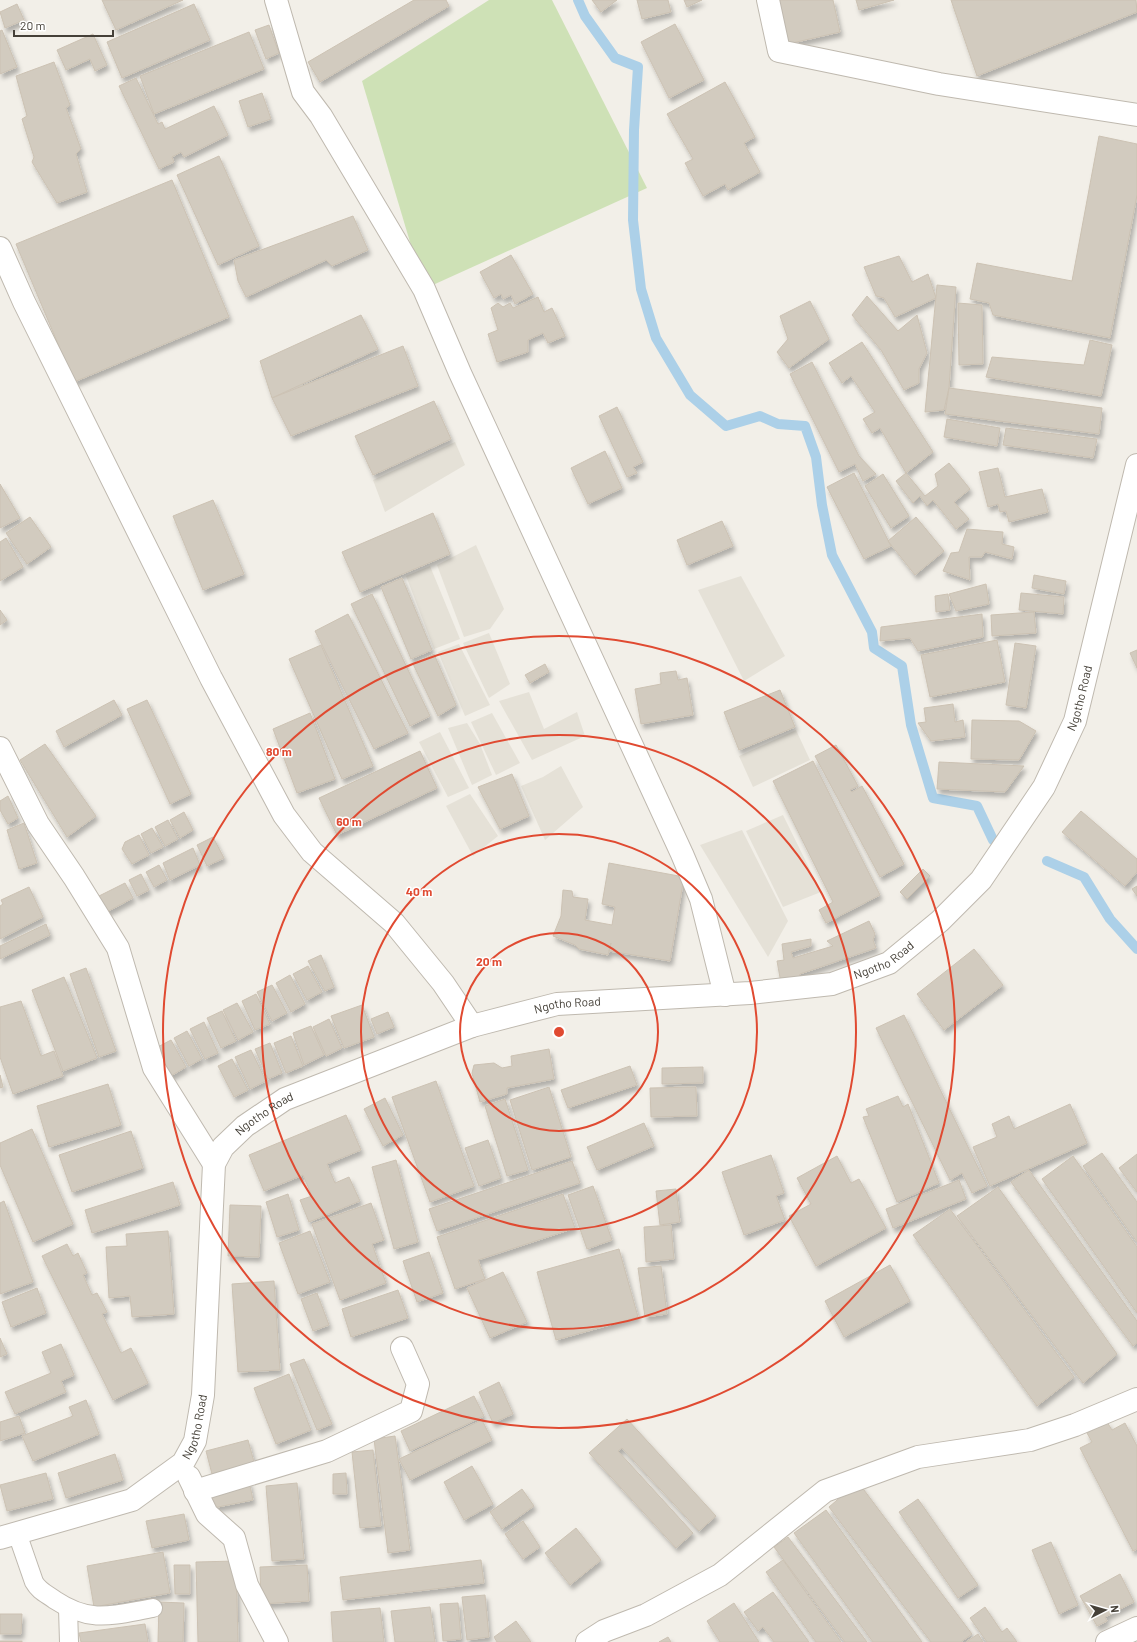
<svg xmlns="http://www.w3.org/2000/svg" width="1137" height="1642" viewBox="0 0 1137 1642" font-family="Barlow,sans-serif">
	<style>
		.residential { fill: #e5e1d7 }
		.green { fill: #cee1b6 }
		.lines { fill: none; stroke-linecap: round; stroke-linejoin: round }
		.stream { stroke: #acd0e8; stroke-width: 10 }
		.building { fill: #d2cbbf; stroke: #ccc2b3; filter: url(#shadow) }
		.lane-casing { stroke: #bfb9af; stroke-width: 20 }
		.street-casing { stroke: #bfb9af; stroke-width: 24 }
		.lane { stroke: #fff; stroke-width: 18 }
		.street { stroke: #fff; stroke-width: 22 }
		.ring { fill: none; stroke: #e04a31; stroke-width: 2 }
		.labels { text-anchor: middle; stroke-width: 3; stroke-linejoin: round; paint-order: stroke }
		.street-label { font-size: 12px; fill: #454038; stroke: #fff }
		.centre { fill: #e04a31; stroke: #fff; stroke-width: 2 }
		.ring-label { font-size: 12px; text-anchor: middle; font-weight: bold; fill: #e04a31; stroke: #fff; stroke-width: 3; stroke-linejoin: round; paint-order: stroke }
	</style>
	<defs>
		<filter id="shadow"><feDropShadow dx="2.5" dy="4.5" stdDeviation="2" flood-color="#0004"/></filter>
	</defs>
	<rect width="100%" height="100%" fill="#f2efe8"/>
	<g class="residential">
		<polygon points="455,442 465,465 385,512 373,480"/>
		<polygon points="476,545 504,609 490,629 464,637 437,565"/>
		<polygon points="430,566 460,639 434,649 406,576"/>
		<polygon points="741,576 785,656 744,681 698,590"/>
		<polygon points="489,633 510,684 489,698 463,643"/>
		<polygon points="459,644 490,705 465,716 438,652"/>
		<polygon points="529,692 544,729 577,712 585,736 532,760 499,701"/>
		<polygon points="492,713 520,763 496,775 471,722"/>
		<polygon points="467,723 480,744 492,775 472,785 448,728"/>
		<polygon points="796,730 810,760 753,787 739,756"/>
		<polygon points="440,732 469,788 448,797 419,742"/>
		<polygon points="561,766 583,807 545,840 521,786 543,777"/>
		<polygon points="470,794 498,836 473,856 446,806"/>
		<polygon points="783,815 821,892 783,907 746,831"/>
		<polygon points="742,830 788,921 768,957 700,845"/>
	</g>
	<polygon class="green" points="489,0 552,0 647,188 424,289 362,81"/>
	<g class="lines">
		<g class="stream">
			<polyline points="578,0 585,16 615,58 638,67 634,130 633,220 641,289 656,338 690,395 726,426 760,416 778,424 805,426 816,457 822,505 832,555 872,632 874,648 902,666 911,725 933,798 977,806 993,840"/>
			<polyline points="1047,861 1084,877 1110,919 1137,949"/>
		</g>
	</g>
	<g class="building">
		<polygon points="102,0 183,0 116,30"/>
		<polygon points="414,0 446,0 449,6 320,82 308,62"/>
		<polygon points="592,0 617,0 601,12"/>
		<polygon points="637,0 668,0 671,12 642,19"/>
		<polygon points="684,0 702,0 687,7"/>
		<polygon points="779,0 833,0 840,32 788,44"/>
		<polygon points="856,0 894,0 859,10"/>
		<polygon points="951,0 1136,0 1137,12 977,76"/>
		<polygon points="17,4 24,20 5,28 0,12"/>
		<polygon points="194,4 210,40 122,78 107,42"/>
		<polygon points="675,24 704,80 669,98 641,42"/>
		<polygon points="269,25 279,53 266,59 255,30"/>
		<polygon points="2,30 17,67 0,74 0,31"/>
		<polygon points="249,32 264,69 154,114 140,76"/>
		<polygon points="93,34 107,65 95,71 90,59 66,70 57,50"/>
		<polygon points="54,62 70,105 66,108 81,149 76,154 87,192 57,203 32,162 34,157 22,119 27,116 16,76"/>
		<polygon points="136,78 158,124 162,122 165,129 214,106 228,135 184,157 181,152 172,157 174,162 159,169 119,86"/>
		<polygon points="725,82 755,137 744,143 760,172 728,190 725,184 703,196 685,163 693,159 667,114"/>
		<polygon points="262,93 271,119 248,127 239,101"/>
		<polygon points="1099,136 1137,144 1137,195 1110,338 993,315 989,303 970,299 977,263 1072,281"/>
		<polygon points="219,156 259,246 218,265 177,175"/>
		<polygon points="172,180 229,317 74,382 16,244"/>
		<polygon points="353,216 368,250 332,266 326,260 246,297 238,281 234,260"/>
		<polygon points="511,255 533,294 515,304 511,295 503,299 501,294 494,298 480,272"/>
		<polygon points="899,256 912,282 928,274 936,298 895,317 884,298 876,296 864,267"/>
		<polygon points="937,285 956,287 949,388 944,410 925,412"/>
		<polygon points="867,296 898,331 917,315 927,353 919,369 919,383 904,390 881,350 852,315"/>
		<polygon points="538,297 544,312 552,308 565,336 548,343 543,333 528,340 528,352 497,362 488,334 498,330 491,308 498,303 503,307 510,303 513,308"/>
		<polygon points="810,301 829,339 789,368 777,352 788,339 780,316"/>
		<polygon points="958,303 982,305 983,364 959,365"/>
		<polygon points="361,315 378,349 272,398 260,361"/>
		<polygon points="1090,340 1112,345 1101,396 986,377 992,357 1084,365"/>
		<polygon points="862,342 933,452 906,473 880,428 872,433 863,419 875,412 851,376 842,383 829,363"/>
		<polygon points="403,346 418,386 291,436 272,398"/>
		<polygon points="812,362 859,456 876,474 863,481 855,464 839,472 790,374"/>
		<polygon points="949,388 1102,408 1099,434 945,414"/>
		<polygon points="434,401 451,439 373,475 355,436"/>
		<polygon points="617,407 643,462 633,467 637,473 627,477 599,416"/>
		<polygon points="947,419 1000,428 997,446 944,437"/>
		<polygon points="1006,428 1097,439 1093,458 1003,445"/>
		<polygon points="605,451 622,488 588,504 571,468"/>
		<polygon points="949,463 970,489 954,502 969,519 956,529 933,500 927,506 920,496 913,503 896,481 906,473 925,496 938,486 935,474"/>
		<polygon points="998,468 1005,497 1042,489 1048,512 1009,522 1006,511 1000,512 998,504 988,507 979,472"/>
		<polygon points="854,473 891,546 864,559 827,487"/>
		<polygon points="883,474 909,516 891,528 865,486"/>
		<polygon points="0,484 20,518 0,528"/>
		<polygon points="213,500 244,574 203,590 173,516"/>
		<polygon points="433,513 450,554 360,592 342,552"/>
		<polygon points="30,517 51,547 27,564 6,533"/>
		<polygon points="916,517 944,551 915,575 888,541"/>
		<polygon points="722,521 733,546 687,565 677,540"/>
		<polygon points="967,529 1003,532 1002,544 1014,547 1012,559 985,552 982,557 969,557 970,580 943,571 951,553 959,552"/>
		<polygon points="6,538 23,567 0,581 0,542"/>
		<polygon points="1034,575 1066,581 1064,594 1032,588"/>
		<polygon points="402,578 432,650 411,659 381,587"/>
		<polygon points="986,584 989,604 956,611 949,594"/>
		<polygon points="1021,593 1064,597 1063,614 1019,610"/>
		<polygon points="372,594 430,716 410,726 351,604"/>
		<polygon points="948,594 950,610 936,612 935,596"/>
		<polygon points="0,610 7,620 0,625"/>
		<polygon points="1034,612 1036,633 992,636 991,615"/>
		<polygon points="348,614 408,733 374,749 315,631"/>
		<polygon points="982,614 983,637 918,651 910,638 880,641 881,627"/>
		<polygon points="997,640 1005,682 930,697 921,655"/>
		<polygon points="1015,643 1036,646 1026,708 1006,705"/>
		<polygon points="321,645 373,766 342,779 289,659"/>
		<polygon points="1137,650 1137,668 1130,653"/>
		<polygon points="434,654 456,705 438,716 413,664"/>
		<polygon points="545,664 549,672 530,683 525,675"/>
		<polygon points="676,671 678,680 687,678 693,715 641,724 635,689 661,684 660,673"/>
		<polygon points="780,690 795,727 739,750 724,712"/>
		<polygon points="114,700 122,715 64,747 56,731"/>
		<polygon points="147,700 191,794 170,804 127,709"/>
		<polygon points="953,704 955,722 963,720 965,737 931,741 918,723 926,722 924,708"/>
		<polygon points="310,713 335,779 297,793 273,729"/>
		<polygon points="972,720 1019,721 1036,731 1019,760 971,759"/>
		<polygon points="45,744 96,816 67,837 20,760"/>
		<polygon points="836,745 858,786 850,790 852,792 862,786 904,864 880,877 815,756"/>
		<polygon points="420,751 437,788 337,835 319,798"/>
		<polygon points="813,761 880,895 826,923 819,910 833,902 773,781"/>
		<polygon points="939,762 1024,766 1005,792 937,789"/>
		<polygon points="512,774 529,816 500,829 478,787"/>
		<polygon points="8,796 18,818 8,824 0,810 0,801"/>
		<polygon points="1081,811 1137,859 1137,872 1125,886 1062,832"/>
		<polygon points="184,812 193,830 180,838 170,820"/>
		<polygon points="168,820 178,839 165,846 155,827"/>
		<polygon points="24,823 37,863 19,869 7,830"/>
		<polygon points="152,828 163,847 151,853 141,834"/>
		<polygon points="139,835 149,855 132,864 122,849 125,842"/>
		<polygon points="213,837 224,858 207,866 197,845"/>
		<polygon points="193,848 200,865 170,880 163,863"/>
		<polygon points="609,863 684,877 670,961 609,951 611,943 608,955 579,949 575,945 553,936 561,916 563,890 572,891 573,897 588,899 585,920 612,925 615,907 602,904"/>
		<polygon points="159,865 167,880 154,887 146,872"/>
		<polygon points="923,869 930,876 907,899 900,892"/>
		<polygon points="141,874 149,890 137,896 129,880"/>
		<polygon points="125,883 133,898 101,915 93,899"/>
		<polygon points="1137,886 1137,896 1132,889"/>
		<polygon points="29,887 43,917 0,939 0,906 3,904 1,900"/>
		<polygon points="869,921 875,934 873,940 876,948 800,974 798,980 781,983 777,961 784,960 782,944 811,939 811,946 791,952 793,958 833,946 827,941"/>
		<polygon points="46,924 50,935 0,959 0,946"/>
		<polygon points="974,949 1003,985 944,1030 917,994"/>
		<polygon points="321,955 334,987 325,991 308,961"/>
		<polygon points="308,966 322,992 307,1000 293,974"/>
		<polygon points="86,968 116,1051 99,1057 70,974"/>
		<polygon points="290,975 305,1004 291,1012 276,983"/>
		<polygon points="64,977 97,1058 63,1071 32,990"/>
		<polygon points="272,985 287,1013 272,1021 257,992"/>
		<polygon points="256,994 270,1024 255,1030 242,1001"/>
		<polygon points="21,1001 41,1056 54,1051 63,1076 13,1094 0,1057 0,1007"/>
		<polygon points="237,1003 253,1032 238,1040 223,1010"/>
		<polygon points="362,1005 374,1037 344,1048 331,1016"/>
		<polygon points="222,1011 236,1041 221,1048 207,1018"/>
		<polygon points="388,1012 394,1027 377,1034 371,1019"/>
		<polygon points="904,1015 987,1186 972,1193 962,1173 950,1180 876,1028"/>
		<polygon points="329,1019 342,1048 326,1056 313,1027"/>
		<polygon points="204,1022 218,1053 205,1059 190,1029"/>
		<polygon points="311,1026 324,1055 304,1065 293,1033"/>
		<polygon points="187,1031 202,1059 189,1066 174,1038"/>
		<polygon points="291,1036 303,1066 286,1073 274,1043"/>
		<polygon points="171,1040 186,1067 169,1077 154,1049"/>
		<polygon points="270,1043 282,1073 268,1079 255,1049"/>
		<polygon points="549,1049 554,1079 507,1088 507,1094 480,1102 472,1073 474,1065 494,1063 502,1068 512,1066 511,1056"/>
		<polygon points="251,1050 266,1081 250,1089 235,1057"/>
		<polygon points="232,1059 248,1090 234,1097 218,1066"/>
		<polygon points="630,1066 637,1085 568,1108 561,1090"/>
		<polygon points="703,1067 703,1083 662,1084 662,1068"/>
		<polygon points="0,1075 3,1087 0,1088"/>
		<polygon points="436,1081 474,1186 430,1202 392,1097"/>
		<polygon points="108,1084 121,1125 49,1147 37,1106"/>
		<polygon points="549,1087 571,1157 532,1170 510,1100"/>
		<polygon points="696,1087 697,1116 651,1117 650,1088"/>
		<polygon points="898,1096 903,1107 908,1104 939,1183 897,1202 863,1117 869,1116 866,1109"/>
		<polygon points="385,1098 403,1135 383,1146 364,1109"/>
		<polygon points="505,1099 528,1170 507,1176 485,1106"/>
		<polygon points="1070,1104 1087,1143 990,1186 973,1147 997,1137 992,1124 1009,1116 1014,1129"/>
		<polygon points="346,1115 361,1150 327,1164 335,1183 349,1177 360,1201 309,1222 300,1200 312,1196 303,1175 264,1191 249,1155"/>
		<polygon points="644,1123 654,1146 597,1170 587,1147"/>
		<polygon points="32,1129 73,1224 33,1242 0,1165 0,1143"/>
		<polygon points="131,1131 143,1168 72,1192 59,1155"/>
		<polygon points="488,1140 501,1178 479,1186 465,1148"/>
		<polygon points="1102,1153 1137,1202 1137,1242 1083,1166"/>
		<polygon points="1137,1154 1137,1192 1119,1168"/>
		<polygon points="771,1155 784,1193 776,1196 785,1220 744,1235 722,1172"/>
		<polygon points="837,1156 851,1183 859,1179 886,1228 816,1266 789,1216 811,1204 797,1178"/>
		<polygon points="1073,1156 1137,1247 1137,1313 1042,1179"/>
		<polygon points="396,1160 418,1242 394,1249 372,1167"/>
		<polygon points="572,1161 580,1183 437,1231 429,1209"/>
		<polygon points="1029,1170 1137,1321 1137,1343 1133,1346 1011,1182"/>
		<polygon points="959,1180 966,1199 893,1228 886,1209"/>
		<polygon points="173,1182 180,1205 92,1233 85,1210"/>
		<polygon points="593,1186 612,1240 587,1249 568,1195"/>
		<polygon points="998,1187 1117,1354 1083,1383 957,1216"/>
		<polygon points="676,1189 680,1222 660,1225 656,1191"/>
		<polygon points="288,1194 299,1230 277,1237 266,1202"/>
		<polygon points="563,1194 575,1228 478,1260 485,1279 455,1289 437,1237"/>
		<polygon points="4,1201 33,1282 0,1294 0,1203"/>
		<polygon points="371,1203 384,1240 372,1244 386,1283 340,1300 312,1224"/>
		<polygon points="230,1205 261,1206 259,1257 228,1256"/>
		<polygon points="950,1209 1074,1377 1037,1406 913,1235"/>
		<polygon points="671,1225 674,1259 646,1262 644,1227"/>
		<polygon points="168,1231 174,1314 132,1317 130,1296 109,1298 106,1247 127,1246 126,1234"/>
		<polygon points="310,1231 330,1282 298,1294 279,1243"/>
		<polygon points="67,1244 73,1256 78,1253 87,1273 83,1275 92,1295 97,1293 107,1312 102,1314 121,1353 131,1348 148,1383 113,1400 42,1256"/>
		<polygon points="619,1249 638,1317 556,1340 537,1272"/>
		<polygon points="429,1252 443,1293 417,1302 403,1261"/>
		<polygon points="890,1265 910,1301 844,1337 825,1301"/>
		<polygon points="661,1266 667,1314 645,1317 638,1268"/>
		<polygon points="503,1272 527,1322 490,1338 467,1288"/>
		<polygon points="274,1281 280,1370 238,1372 232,1284"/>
		<polygon points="37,1288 46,1313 11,1327 2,1302"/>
		<polygon points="398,1290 408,1318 351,1337 342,1309"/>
		<polygon points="317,1293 329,1325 313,1331 301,1299"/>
		<polygon points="0,1338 7,1354 0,1357"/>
		<polygon points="61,1344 74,1375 61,1381 66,1392 15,1414 5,1392 51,1373 42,1352"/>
		<polygon points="304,1359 332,1424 317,1430 290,1364"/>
		<polygon points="289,1374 311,1430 276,1444 254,1388"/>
		<polygon points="499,1382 513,1414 493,1423 479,1392"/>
		<polygon points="474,1396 484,1416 410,1451 401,1431"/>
		<polygon points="86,1400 99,1434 33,1461 22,1436 73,1416 69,1407"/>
		<polygon points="19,1416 25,1433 0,1441 0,1422"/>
		<polygon points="627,1419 716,1516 699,1531 622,1448 618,1451 693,1533 676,1548 589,1453"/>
		<polygon points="482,1420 492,1440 410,1480 399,1459"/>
		<polygon points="1107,1422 1112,1430 1125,1423 1137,1446 1137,1549 1133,1551 1080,1448 1092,1442 1087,1433"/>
		<polygon points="395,1436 410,1550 388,1553 374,1439"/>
		<polygon points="248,1440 254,1462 212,1474 206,1451"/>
		<polygon points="373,1450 381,1526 360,1528 352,1452"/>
		<polygon points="115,1454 123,1480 66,1498 58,1473"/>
		<polygon points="472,1466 493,1504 464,1520 444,1482"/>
		<polygon points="46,1473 53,1499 7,1511 0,1485"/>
		<polygon points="346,1473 347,1494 333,1494 333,1474"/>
		<polygon points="249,1481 253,1500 213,1508 210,1489"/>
		<polygon points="858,1482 972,1634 961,1642 931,1642 829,1507"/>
		<polygon points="297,1483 304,1559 272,1561 266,1486"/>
		<polygon points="522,1489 534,1506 502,1529 490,1512"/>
		<polygon points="918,1499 978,1585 958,1598 899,1512"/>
		<polygon points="826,1510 922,1642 873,1642 794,1533"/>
		<polygon points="184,1514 189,1540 152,1548 146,1521"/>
		<polygon points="523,1521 540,1547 523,1559 505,1534"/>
		<polygon points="576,1528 601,1560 570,1585 545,1553"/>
		<polygon points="788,1537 867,1642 845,1642 774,1547"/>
		<polygon points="1051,1542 1078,1605 1059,1614 1032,1550"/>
		<polygon points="163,1552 170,1593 94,1607 87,1566"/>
		<polygon points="481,1560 484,1583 343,1600 340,1577"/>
		<polygon points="783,1560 841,1642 816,1642 766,1572"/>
		<polygon points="236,1561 238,1642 198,1642 196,1562"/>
		<polygon points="174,1565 190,1565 190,1594 175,1594"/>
		<polygon points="307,1565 309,1601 261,1604 260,1567"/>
		<polygon points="1120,1574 1134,1602 1105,1617 1107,1621 1097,1626 1080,1596"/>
		<polygon points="773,1592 809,1642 774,1642 763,1627 758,1631 744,1612"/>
		<polygon points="485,1595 489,1637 467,1640 462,1597"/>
		<polygon points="159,1602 184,1603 183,1642 158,1642"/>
		<polygon points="458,1603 461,1639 443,1641 440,1604"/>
		<polygon points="734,1603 759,1642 720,1642 707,1621"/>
		<polygon points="430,1607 435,1642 395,1642 391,1611"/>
		<polygon points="985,1607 1002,1632 1007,1628 1017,1642 987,1642 970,1618"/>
		<polygon points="380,1608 384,1642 333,1642 331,1612"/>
		<polygon points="0,1614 22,1614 21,1634 0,1634"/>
		<polygon points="516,1621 531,1642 497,1642 494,1637"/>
		<polygon points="145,1624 148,1642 81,1642 79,1633"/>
		<polygon points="978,1634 983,1642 966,1642"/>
		<polygon points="668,1637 671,1642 659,1642"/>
		<rect x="0" y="1641" width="22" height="1"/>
	</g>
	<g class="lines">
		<g class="lane-casing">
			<g id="lane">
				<path d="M17,1533L34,1582C39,1591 47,1594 55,1600C91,1624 113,1615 153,1608"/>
				<polyline points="68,1608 69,1642"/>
			</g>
		</g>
		<g class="street-casing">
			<g id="street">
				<polyline points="276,0 303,92 321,116 424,289 460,373 682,854 701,899 725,995"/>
				<polyline points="768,0 779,51 939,84 1137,115"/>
				<polyline points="0,248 24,302 211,678 284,815 312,852 394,923 443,983 472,1026"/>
				<polyline points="0,748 38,824 74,877 118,948 154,1068 214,1164"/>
				<polyline points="189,1477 207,1514 234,1538 247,1585 277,1642"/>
				<polyline points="195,1491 327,1451 411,1411 418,1384 402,1348"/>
				<path id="s1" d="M0,1538L132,1500L183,1463L195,1441L203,1395L214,1164L223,1147L245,1126L285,1099L472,1026L557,1004L750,993L832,984L889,963L940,921L981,880L1044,787L1075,721L1137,465"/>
				<polyline points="587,1642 604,1631 646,1615 720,1575 825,1491 918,1457 1030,1440 1075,1425 1137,1399"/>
				<polyline points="1107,1642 1137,1628"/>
			</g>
		</g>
		<use href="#lane" class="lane"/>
		<use href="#street" class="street"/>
	</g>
	<g class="ring">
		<circle cx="559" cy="1032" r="99"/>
		<circle cx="559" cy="1032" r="198"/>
		<circle cx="559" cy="1032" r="297"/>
		<circle cx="559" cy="1032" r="396"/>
	</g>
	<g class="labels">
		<g class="street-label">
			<text dy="4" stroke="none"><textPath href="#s1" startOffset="1559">Ngotho Road</textPath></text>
			<text dy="4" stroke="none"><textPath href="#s1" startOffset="1223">Ngotho Road</textPath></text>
			<text dy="4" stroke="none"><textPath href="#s1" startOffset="900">Ngotho Road</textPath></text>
			<text dy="4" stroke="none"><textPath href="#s1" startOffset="576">Ngotho Road</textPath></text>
			<text dy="4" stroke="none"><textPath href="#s1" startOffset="239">Ngotho Road</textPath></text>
		</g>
	</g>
	<circle cx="559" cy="1032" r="6" class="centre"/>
	<g class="ring-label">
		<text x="279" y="756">80 m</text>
		<text x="349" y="826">60 m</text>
		<text x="419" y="896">40 m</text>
		<text x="489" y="966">20 m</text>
	</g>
	<g transform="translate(1105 1610) rotate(84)" stroke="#ffffff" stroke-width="3" paint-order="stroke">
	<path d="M0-3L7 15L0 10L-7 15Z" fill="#454038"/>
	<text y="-6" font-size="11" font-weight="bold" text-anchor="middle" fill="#454038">N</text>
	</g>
	<path d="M14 30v6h99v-6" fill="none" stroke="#454038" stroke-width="2"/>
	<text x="20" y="30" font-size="12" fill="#454038" stroke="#ffffff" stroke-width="3" paint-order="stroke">20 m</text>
</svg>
